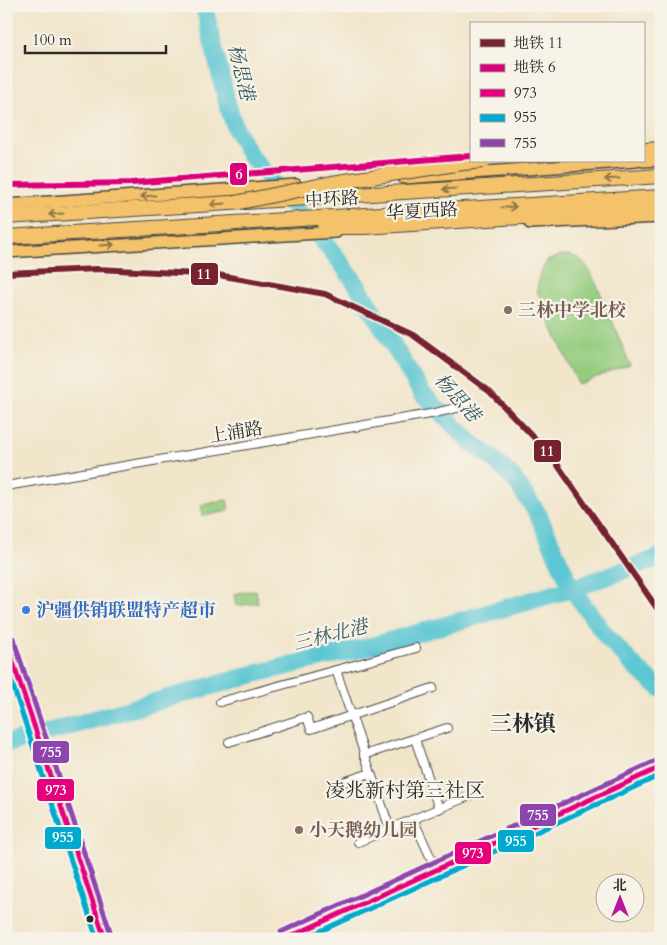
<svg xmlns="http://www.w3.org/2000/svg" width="667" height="945" viewBox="0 0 667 945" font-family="Cardo,'Noto Serif SC',serif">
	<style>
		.green { fill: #94cc7f; stroke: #607c55 }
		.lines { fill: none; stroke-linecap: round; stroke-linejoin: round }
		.river { stroke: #5bc6d3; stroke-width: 18 }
		.street-casing { stroke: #494743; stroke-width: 10 }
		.secondary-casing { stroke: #494743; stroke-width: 12 }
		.primary-casing { stroke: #494743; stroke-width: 14 }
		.highway-casing { stroke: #494743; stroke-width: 16 }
		.street { stroke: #fff; stroke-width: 8 }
		.secondary { stroke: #fae7c3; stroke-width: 10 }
		.primary { stroke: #f3c26a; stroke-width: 11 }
		.highway { stroke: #f3c26a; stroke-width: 14 }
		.highway-bridge-casing { stroke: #494743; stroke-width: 16; stroke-linecap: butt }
		.highway-bridge { stroke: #f3c26a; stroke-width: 14 }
		.bus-1-casing { stroke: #f7f3e8; stroke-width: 9 }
		.bus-2-casing { stroke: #f7f3e8; stroke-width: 9 }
		.bus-3-casing { stroke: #f7f3e8; stroke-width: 9 }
		.bus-1 { stroke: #e5007d; stroke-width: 5 }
		.bus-2 { stroke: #00a9ce; stroke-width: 5 }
		.bus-3 { stroke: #8e44ad; stroke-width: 5 }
		.metro-1-casing { stroke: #f7f3e8; stroke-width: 10 }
		.metro-2-casing { stroke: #f7f3e8; stroke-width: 10 }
		.metro-1 { stroke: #76232f; stroke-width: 6 }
		.metro-2 { stroke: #d9017a; stroke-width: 6 }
		.oneway { stroke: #8f764a }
		.education-dot { fill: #8d6e63; stroke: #f7f3e8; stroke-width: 2 }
		.shop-dot { fill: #3f7fe0; stroke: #f7f3e8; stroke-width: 2 }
		.bus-dot { fill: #2b2b2b; stroke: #f7f3e8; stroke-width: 2 }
		.labels { text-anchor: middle; stroke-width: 4.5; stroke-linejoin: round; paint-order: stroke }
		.street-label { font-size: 18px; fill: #2b2b2b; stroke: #f7f3e8 }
		.education-label { font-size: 18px; font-weight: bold; fill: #785e54; stroke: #f7f3e8; text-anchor: start }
		.shop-label { font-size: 18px; font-weight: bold; fill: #366cbe; stroke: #f7f3e8; text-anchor: start }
		.water-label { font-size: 19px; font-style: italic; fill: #395a5d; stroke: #f7f3e8 }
		.quarter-label { font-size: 20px; fill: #2b2b2b; stroke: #f7f3e8 }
		.district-label { font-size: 22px; font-weight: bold; fill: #2b2b2b; stroke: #f7f3e8 }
		.line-badge { stroke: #f7f3e8; stroke-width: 2 }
		.badge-label { font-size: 14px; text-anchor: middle; font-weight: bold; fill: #fff }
	</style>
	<rect width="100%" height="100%" fill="#f7f3e8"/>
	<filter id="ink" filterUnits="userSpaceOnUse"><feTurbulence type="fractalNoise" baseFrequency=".02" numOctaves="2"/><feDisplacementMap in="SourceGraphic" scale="10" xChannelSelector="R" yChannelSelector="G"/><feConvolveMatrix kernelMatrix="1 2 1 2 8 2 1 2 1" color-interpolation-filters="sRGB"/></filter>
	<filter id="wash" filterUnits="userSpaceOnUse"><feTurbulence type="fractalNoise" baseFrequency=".0096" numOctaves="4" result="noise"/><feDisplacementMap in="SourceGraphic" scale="20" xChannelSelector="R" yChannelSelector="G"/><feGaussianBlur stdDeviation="1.12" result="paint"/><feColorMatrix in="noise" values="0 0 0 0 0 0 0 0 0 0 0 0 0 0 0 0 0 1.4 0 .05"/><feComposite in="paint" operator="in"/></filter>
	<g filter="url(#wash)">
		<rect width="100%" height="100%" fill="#f1e5ca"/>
		<g class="green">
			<path d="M561,255C567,255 574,255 580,259C594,268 621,345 630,365L578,384L543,307L537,290L540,274L547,261Z"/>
			<polygon points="227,500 229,511 203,516 201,505"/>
			<polygon points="256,590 258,603 236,606 234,594"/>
		</g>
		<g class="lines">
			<g class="river">
				<polyline points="204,6 227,103 236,130 249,154 339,260 357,285 422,393 469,441 491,457 514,479 538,514 572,589 607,637 635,667 661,689"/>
				<polyline points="6,744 254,674 368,647 572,589 661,557"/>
			</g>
		</g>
	</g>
	<g filter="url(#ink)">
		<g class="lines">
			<g class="street-casing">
				<g id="street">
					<polyline points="6,486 430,414 470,405"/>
					<polyline points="336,670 390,829"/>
					<polyline points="220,702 416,648"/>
					<polyline points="415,739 439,809"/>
					<polyline points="229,742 307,717 311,729 433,688"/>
					<polyline points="364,755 447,728"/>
					<polyline points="337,784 371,773"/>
					<polyline points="413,819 436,869"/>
					<polyline points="358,842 469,796"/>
					<polyline points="284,939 661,767"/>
				</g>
			</g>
			<g class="secondary-casing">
				<polyline id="secondary" points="6,640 105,939"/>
			</g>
			<g class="primary-casing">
				<g id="primary">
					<polyline points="643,161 661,160"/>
					<polyline points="404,178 637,161"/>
					<polyline points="6,205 296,185"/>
					<polyline points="530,223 661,217"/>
					<polyline points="6,252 336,232"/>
				</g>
			</g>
			<g class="highway-casing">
				<g id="highway">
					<polyline points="643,150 661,149"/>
					<polyline points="6,217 661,176"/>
					<polyline points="325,227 365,227 661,208"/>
					<polyline points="6,237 661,197"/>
				</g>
			</g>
			<use href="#street" class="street"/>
			<use href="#secondary" class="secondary"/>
			<use href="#primary" class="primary"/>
			<use href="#highway" class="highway"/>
			<g class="highway-bridge-casing">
				<polyline id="highway-bridge" points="240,202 332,183 463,163 482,161"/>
			</g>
			<use href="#highway-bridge" class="highway-bridge"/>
			<g class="bus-1-casing">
				<g id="bus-1">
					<polyline points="6,641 105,939"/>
					<polyline points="285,939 661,767"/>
				</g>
			</g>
			<g class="bus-2-casing">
				<g id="bus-2">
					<polyline points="6,665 97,939"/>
					<polyline points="303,939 661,775"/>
				</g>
			</g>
			<g class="bus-3-casing">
				<g id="bus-3">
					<polyline points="13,638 112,937"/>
					<polyline points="281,932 658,760"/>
				</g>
			</g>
			<use href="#bus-1" class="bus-1"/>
			<use href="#bus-2" class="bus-2"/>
			<use href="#bus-3" class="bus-3"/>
			<g class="metro-1-casing">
				<polyline id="metro-1" points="6,273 97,269 218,275 325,294 413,335 489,391 550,454 661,614"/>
			</g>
			<g class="metro-2-casing">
				<polyline id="metro-2" points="6,185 131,183 471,156"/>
			</g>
			<use href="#metro-1" class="metro-1"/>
			<use href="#metro-2" class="metro-2"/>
		</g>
		<defs><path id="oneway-shaft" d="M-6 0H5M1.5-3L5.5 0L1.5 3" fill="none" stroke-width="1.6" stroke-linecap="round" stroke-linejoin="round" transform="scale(1.25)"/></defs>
		<g class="oneway">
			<use href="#oneway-shaft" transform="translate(612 179) rotate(177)"/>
			<use href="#oneway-shaft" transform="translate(450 189) rotate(177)"/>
			<use href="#oneway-shaft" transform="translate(148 196) rotate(176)"/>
			<use href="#oneway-shaft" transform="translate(218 204) rotate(176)"/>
			<use href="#oneway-shaft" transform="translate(509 207) rotate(-4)"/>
			<use href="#oneway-shaft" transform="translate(56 214) rotate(176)"/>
			<use href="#oneway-shaft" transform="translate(107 245) rotate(-4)"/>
		</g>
	</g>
	<g class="education-dot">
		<circle cx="508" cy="310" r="5"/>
		<circle cx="299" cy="830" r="5"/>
	</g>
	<circle class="shop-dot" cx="26" cy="610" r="5"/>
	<circle class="bus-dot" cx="90" cy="919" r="4.5"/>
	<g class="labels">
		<g class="street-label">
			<text transform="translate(332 199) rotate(-3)" y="6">中环路</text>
			<text transform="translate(422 211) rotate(-3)" y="6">华夏西路</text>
			<text transform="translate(236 432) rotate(-9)" y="6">上浦路</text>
		</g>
		<g class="education-label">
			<text x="518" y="316">三林中学北校</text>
			<text x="309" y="836">小天鹅幼儿园</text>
		</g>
		<g class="shop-label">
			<text x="36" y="616">沪疆供销联盟特产超市</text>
		</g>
		<g class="water-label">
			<text transform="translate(242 72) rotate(76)" y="7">杨思港</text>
			<text transform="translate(458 397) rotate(48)" y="7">杨思港</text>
			<text transform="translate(330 634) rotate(-14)" y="7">三林北港</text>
		</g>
		<g class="quarter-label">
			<text x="405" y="797">凌兆新村第三社区</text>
		</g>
		<g class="district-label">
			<text x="523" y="731">三林镇</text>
		</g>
	</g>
	<g class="line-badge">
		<rect x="229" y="162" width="19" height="24" rx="5" fill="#d9017a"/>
		<rect x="190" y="262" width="29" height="24" rx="5" fill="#76232f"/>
		<rect x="533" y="439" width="29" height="24" rx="5" fill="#76232f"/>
		<rect x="32" y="740" width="38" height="24" rx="5" fill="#8e44ad"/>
		<rect x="36" y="778" width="39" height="24" rx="5" fill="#e5007d"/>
		<rect x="519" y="803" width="38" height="24" rx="5" fill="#8e44ad"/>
		<rect x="44" y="826" width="38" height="24" rx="5" fill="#00a9ce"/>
		<rect x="497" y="829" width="38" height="24" rx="5" fill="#00a9ce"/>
		<rect x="454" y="841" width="38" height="24" rx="5" fill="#e5007d"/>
	</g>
	<g class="badge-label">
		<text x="239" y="179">6</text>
		<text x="204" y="279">11</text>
		<text x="547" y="456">11</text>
		<text x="51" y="757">755</text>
		<text x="56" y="795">973</text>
		<text x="538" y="820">755</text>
		<text x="63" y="842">955</text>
		<text x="516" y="846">955</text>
		<text x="473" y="858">973</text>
	</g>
	<rect width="667" height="945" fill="none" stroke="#f7f3e8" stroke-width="25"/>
	<rect x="470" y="22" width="175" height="140" fill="#f7f3e8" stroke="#a5a39c"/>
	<rect x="480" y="39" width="25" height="8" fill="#76232f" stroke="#a5a39c"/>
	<text x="514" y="48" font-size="15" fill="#2b2b2b">地铁 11</text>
	<rect x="480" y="64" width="25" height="8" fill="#d9017a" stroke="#a5a39c"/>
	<text x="514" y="72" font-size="15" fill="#2b2b2b">地铁 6</text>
	<rect x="480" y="89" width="25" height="8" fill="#e5007d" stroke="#a5a39c"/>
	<text x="514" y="98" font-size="15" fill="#2b2b2b">973</text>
	<rect x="480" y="114" width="25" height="8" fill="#00a9ce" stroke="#a5a39c"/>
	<text x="514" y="122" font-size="15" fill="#2b2b2b">955</text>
	<rect x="480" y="139" width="25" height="8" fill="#8e44ad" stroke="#a5a39c"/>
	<text x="514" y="148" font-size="15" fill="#2b2b2b">755</text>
	<g transform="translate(620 898)"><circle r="24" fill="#f7f3e8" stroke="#a5a39c"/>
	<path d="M0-4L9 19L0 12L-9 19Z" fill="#b5179e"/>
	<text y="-8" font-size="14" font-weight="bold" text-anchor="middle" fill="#2b2b2b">北</text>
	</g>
	<path d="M25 45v8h141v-8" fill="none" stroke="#2b2b2b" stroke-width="2.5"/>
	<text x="32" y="45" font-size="15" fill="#2b2b2b" stroke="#f7f3e8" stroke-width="4" paint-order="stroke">100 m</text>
</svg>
